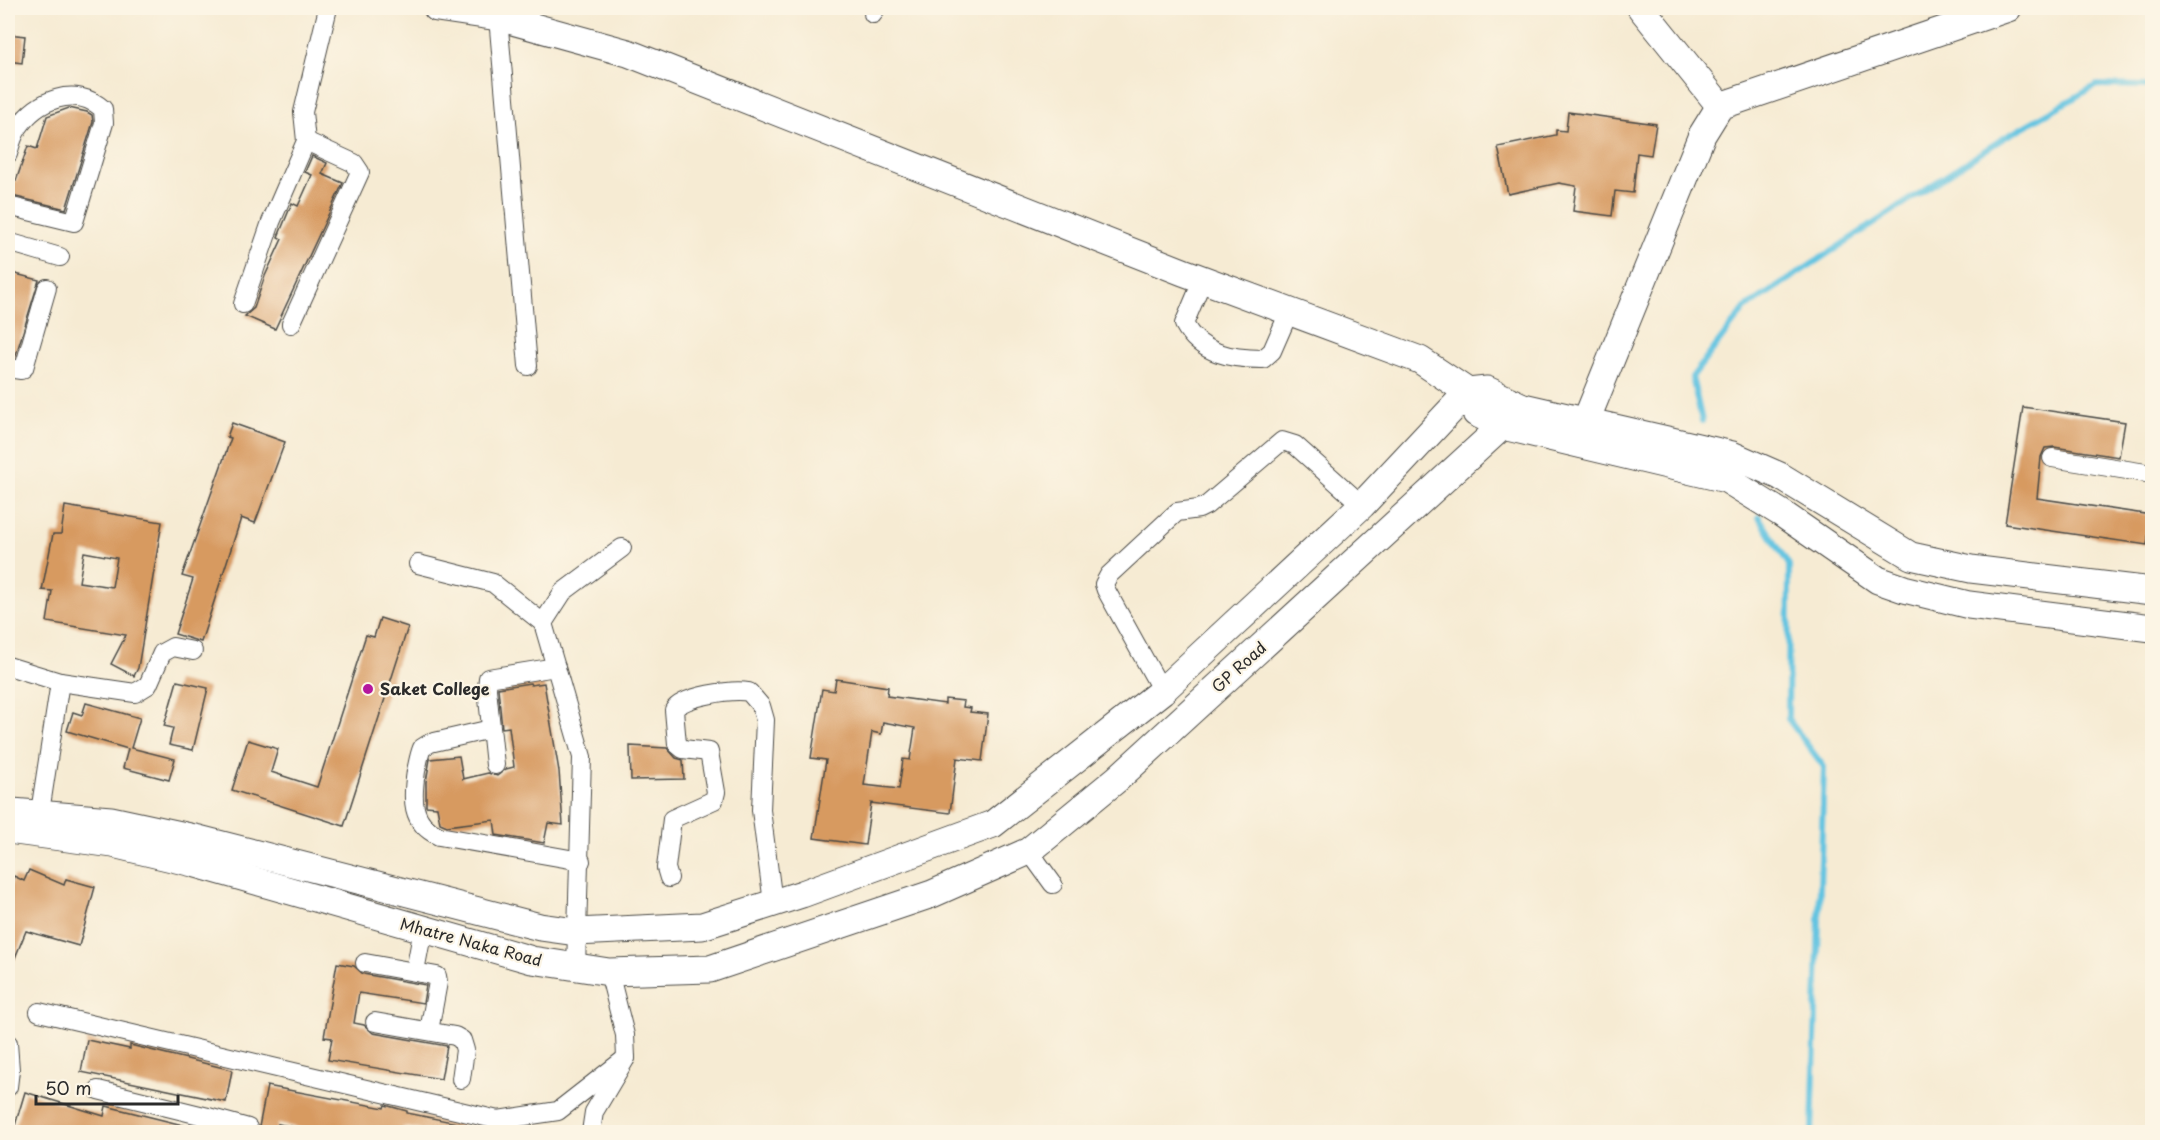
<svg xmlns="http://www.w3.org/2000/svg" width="2160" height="1140" viewBox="0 0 2160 1140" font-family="'Playpen Sans',sans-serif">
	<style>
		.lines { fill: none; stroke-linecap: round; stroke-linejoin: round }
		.stream { stroke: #63c4e1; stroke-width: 6 }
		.building { fill: #d79a60; fill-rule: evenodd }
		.street-casing { stroke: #494844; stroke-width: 20 }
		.secondary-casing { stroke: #494844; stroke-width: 29 }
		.street { stroke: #fff; stroke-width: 18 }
		.secondary { stroke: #fff; stroke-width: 27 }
		.poi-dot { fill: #b5179e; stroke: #fcf5e5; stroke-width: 2 }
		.labels { text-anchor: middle; stroke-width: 4.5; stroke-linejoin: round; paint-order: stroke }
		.street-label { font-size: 16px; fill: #2b2b2b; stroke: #fcf5e5 }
		.poi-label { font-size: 16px; font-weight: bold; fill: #2b2b2b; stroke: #fcf5e5; text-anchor: start }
	</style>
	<rect width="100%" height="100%" fill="#fcf5e5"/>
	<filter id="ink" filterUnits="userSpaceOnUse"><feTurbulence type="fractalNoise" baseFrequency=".0167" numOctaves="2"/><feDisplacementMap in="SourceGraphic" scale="12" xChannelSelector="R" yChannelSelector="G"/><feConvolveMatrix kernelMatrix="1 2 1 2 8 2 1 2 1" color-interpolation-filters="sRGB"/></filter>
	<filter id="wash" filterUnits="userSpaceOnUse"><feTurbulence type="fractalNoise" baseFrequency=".008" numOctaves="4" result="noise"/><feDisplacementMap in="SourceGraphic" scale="24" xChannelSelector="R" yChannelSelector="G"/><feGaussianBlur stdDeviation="1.35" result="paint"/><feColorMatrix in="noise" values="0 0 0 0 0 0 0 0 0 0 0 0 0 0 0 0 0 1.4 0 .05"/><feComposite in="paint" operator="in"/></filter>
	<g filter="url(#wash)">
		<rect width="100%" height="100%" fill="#f6ebd3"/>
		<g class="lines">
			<g class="stream">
				<polyline points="1702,421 1692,377 1745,308 2002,139 2097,85 2152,86"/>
				<polyline points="1759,517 1789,565 1788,719 1824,767 1812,1132"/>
			</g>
		</g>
		<g id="blocks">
			<g class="building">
				<polygon points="8,34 25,36 22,63 8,61"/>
				<polygon points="69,108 87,112 92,115 93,122 66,209 8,195 8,178 16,181 28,146 37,149 47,116"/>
				<polygon points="1568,112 1656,124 1651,155 1637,153 1633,193 1615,191 1612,216 1573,211 1576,186 1559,183 1508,194 1498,147 1556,135 1556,130 1566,131"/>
				<polygon points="312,156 327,163 322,174 343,183 275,329 245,316 254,308 265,276 282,239 278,237 292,203 298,206 312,175 305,172"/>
				<polygon points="8,272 39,280 15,358 8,357"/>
				<polygon points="2023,407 2125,422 2119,457 2054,447 2045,448 2041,457 2037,498 2151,515 2147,545 2005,524"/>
				<polygon points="232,423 285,442 255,523 241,518 201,642 175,634 193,579 182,576 231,438 227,437"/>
				<path d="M65,506L162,522L138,668L134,676L111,664L126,635L47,622L52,591L42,590L53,534H61ZM84,552L117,558L112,587L79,582Z"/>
				<polygon points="380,618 408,627 344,826 232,790 248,740 278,749 271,772 317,787 366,635 374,637"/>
				<path d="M836,679L888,687L887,696L945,704V699L964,701L963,707L971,708L970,712L988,714L982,761L957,758L950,813L871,803L865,845L814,838L826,760L811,758L822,689L834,691ZM883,722L915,728L910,760L903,759L899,789L864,785L872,732L881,734Z"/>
				<polygon points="177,681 208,688 193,750 169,745 173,728 164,726"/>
				<polygon points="530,683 531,685 544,683 559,771 563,825 548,823 544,843 496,835 494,820 447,826 440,823 437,807 426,806 426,782 430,759 459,756 463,779 488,773 497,776 506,769 514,767 509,727 502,728 498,688"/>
				<polygon points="86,703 140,718 131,748 175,759 169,780 123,768 128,749 67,731 73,712 82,715"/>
				<polygon points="630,746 667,748 676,758 683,760 684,779 631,780"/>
				<polygon points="29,870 64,885 66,879 95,887 79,946 26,931 8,975 8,891 14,876 24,881"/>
				<polygon points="337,963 354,966 363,974 426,985 423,1003 359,993 354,1023 364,1025 373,1033 447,1046 441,1079 328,1060 332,1038 324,1037"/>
				<polygon points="87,1040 130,1049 130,1045 232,1070 226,1102 81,1072"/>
				<polygon points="267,1086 384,1108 385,1105 407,1111 407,1113 462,1124 461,1132 434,1132 403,1127 402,1132 320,1132 278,1124 277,1132 258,1132"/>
				<polygon points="25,1092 104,1116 106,1106 191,1127 190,1132 13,1132"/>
			</g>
		</g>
	</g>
	<g filter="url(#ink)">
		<use href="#blocks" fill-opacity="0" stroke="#494844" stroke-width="1.5"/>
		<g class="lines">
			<g class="street-casing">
				<g id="street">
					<polyline points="873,14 876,8"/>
					<polyline points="498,17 528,366"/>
					<path d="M8,154C10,146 13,135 18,128C37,100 75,84 103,109L104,123L74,222L8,206"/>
					<polyline points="8,242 60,257"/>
					<path d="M1203,279L1184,324C1200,354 1232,359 1263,359L1272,351L1289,312"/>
					<polyline points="243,304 271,222 306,141 303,112 328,8"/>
					<polyline points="291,324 360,172 354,163 306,141"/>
					<polyline points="8,368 21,370 24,368 47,288"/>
					<polyline points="2052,458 2152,474"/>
					<polyline points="418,564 493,583 543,623 582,757 576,968"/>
					<polyline points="543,623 563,592 622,548"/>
					<polyline points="8,666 60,682 135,693 148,685 162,653 173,647 193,651"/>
					<polyline points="1162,691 1106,590 1104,584 1109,575 1177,512 1199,509 1207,505 1282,441 1295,445 1362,505"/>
					<path d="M491,729L430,743L422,748C419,755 418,763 416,771C412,798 410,823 439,836L581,861"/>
					<polyline points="495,765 487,689 488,678 556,667"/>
					<polyline points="38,825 60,682"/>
					<polyline points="1029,851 1053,884"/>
					<path d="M669,878L666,868L672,819L714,800L716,792L709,752L683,749L677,744L674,710C682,696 733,689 749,692L761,706L765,720L761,810L773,903"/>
					<polyline points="365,963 437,976 438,982 429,1031"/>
					<polyline points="415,971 423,929"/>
					<polyline points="39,1012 498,1120 558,1111 626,1058"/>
					<polyline points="375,1022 455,1036 462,1040 465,1050 461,1079"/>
					<polyline points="8,1043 10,1070 8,1087"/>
					<polyline points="98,1090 208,1117"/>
					<polyline points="204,1132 208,1117 248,1128"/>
					<polyline points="591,1132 594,1112 626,1058 625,1035 609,972"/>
				</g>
			</g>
			<g class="secondary-casing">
				<g id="secondary">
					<polyline points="437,8 498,17 628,53 1183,272 1420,360 1468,392 1476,413 1503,426 1726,479 1781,513 1878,580 1904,589 1969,605 2152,628"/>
					<polyline points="1641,8 1720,106 2008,8"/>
					<polyline points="1468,392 1487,390 1523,407 1732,455 1780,476 1911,556 1971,569 2152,591"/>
					<polyline points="1579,438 1702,135 1720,106"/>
					<polyline points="12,812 111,820 199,839 540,927 576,932 702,926 802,894 993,824 1162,691 1362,505 1468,392"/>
					<polyline points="8,830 113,844 193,863 532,960 609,972 710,969 932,894 1029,851 1117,779 1523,407"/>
				</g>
			</g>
			<use href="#street" class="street"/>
			<use href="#secondary" class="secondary"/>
		</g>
	</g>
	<circle class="poi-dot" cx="368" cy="689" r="6"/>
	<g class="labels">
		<g class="street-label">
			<text transform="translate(1239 667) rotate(-42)" y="6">GP Road</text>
			<text transform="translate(471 942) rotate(15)" y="6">Mhatre Naka Road</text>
		</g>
		<g class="poi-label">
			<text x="380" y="695">Saket College</text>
		</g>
	</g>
	<rect width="2160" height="1140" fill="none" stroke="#fcf5e5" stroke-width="30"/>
	<path d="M36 1095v9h142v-9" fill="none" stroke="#2b2b2b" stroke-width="3"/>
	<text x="45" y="1095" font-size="18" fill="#2b2b2b" stroke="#fcf5e5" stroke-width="4.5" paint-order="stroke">50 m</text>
</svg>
